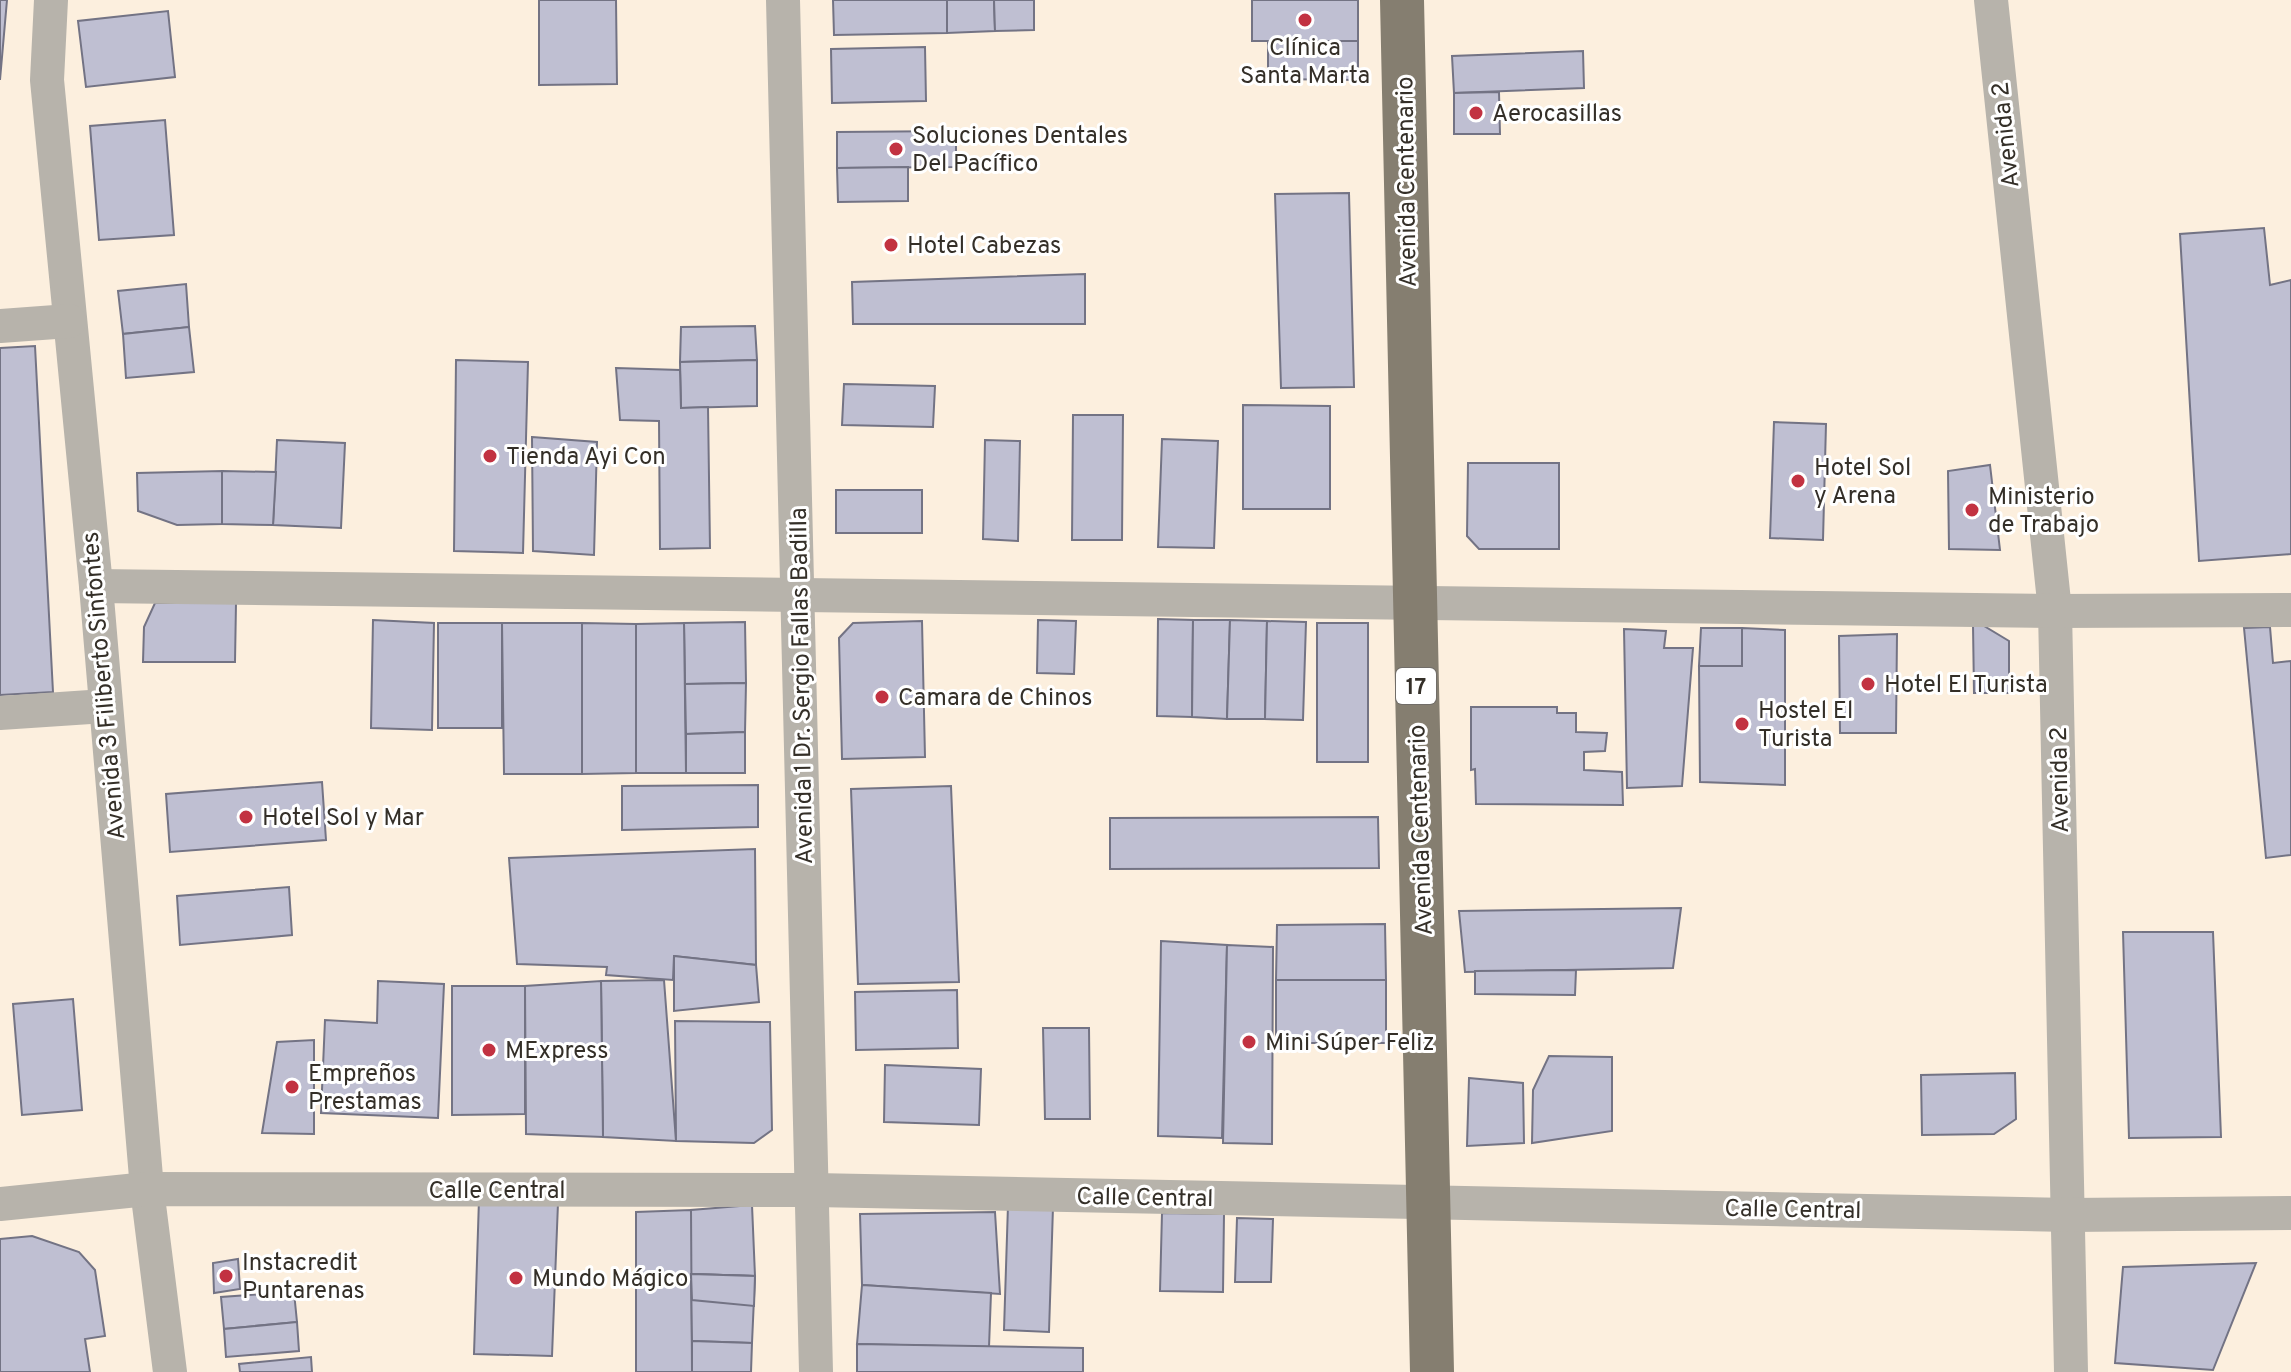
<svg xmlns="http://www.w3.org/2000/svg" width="2291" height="1372" viewBox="0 0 2291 1372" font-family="Overpass,sans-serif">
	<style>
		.building { fill: #bfbfd2; stroke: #737384; stroke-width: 2 }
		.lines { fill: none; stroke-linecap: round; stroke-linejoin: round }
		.minor { stroke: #b7b3ab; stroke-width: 34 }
		.primary { stroke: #857e70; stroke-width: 44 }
		.poi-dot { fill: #c23241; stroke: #fff; stroke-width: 3 }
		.labels { text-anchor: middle; stroke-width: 6; stroke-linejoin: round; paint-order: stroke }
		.shield { fill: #fff; stroke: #716d68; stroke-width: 2 }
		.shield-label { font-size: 22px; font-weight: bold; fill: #342f28 }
		.poi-label { font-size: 24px; fill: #342f28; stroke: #fff; text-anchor: start }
		.street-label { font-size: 24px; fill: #342f28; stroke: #fff }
	</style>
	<rect width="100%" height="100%" fill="#fcefde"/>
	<g class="building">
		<polygon points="0,0 7,0 0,80"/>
		<polygon points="539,0 616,0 617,84 539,85"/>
		<polygon points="833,0 947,0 947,33 834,35"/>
		<polygon points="947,0 994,0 995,31 947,33"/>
		<polygon points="994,0 1034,0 1034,30 995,31"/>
		<rect x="1252" y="0" width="106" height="41"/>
		<polygon points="168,11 175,77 86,87 78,21"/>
		<polygon points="1268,41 1358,41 1358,80 1268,79"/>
		<polygon points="925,47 926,101 832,103 831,49"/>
		<polygon points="1583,51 1584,88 1454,93 1452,56"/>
		<polygon points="1499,92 1500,134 1454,134 1454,93"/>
		<polygon points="165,120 174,235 99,240 90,126"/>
		<polygon points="956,131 956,167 837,168 837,132"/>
		<polygon points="908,167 908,201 838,202 837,168"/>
		<polygon points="1349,193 1354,387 1281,388 1275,194"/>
		<polygon points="2264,228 2270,285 2291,280 2291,554 2199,561 2180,234"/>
		<polygon points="1085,274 1085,324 853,324 852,282"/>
		<polygon points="186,284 189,327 123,334 118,291"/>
		<polygon points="755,326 757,360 680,362 681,327"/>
		<polygon points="189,327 194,372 126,378 123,334"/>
		<polygon points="35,346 53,692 0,695 0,348"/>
		<polygon points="456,360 528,362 523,553 454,551"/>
		<polygon points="757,360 757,406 681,408 680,362"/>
		<polygon points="616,368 680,370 681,408 708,407 710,548 660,549 659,421 620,420"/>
		<polygon points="844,384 935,386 933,427 842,425"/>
		<polygon points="1243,405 1330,406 1330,509 1243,509"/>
		<polygon points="1073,415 1123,415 1122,540 1072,540"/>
		<polygon points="1774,422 1826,424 1823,540 1770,538"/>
		<polygon points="532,437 597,442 594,555 533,551"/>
		<polygon points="1162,439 1218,441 1214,548 1158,547"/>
		<polygon points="277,440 345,443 341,528 273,525"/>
		<polygon points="985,440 1020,441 1018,541 983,539"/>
		<polygon points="1468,463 1559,463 1559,549 1479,549 1467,536"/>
		<polygon points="1990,465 2000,550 1949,549 1948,471"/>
		<polygon points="222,471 222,524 177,525 138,511 137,473"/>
		<polygon points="222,471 276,472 273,525 222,524"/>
		<rect x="836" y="490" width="86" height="43"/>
		<polygon points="155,603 236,603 235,662 143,662 144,627"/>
		<polygon points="1158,619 1193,620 1192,717 1157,716"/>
		<polygon points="373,620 434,623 432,730 371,728"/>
		<polygon points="1038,620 1076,621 1074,674 1037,673"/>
		<polygon points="1193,620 1230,620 1227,719 1192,717"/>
		<polygon points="1230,620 1267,621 1265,719 1227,719"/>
		<polygon points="922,621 925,757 842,759 839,638 853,623"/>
		<polygon points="1267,621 1306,622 1303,720 1265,719"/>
		<polygon points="745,622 746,683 685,684 684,623"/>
		<rect x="438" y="623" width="64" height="105"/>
		<polygon points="502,623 582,623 582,774 504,774"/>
		<polygon points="582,623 636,624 636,773 582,774"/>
		<polygon points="684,623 686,773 636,773 636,624"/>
		<rect x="1317" y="623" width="51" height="139"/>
		<polygon points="1973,625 1984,626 2009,641 2009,693 1974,693"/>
		<polygon points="2270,627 2273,663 2291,661 2291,855 2266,858 2244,628"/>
		<polygon points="1701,628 1742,628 1742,666 1699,666"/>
		<polygon points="1742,628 1785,630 1785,785 1700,782 1699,666 1742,666"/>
		<polygon points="1624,629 1666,631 1664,648 1693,648 1682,786 1627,788"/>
		<polygon points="1897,634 1896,733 1840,733 1839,636"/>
		<polygon points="746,683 745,732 686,734 685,684"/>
		<polygon points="1471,707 1557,707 1557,713 1576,713 1576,732 1607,733 1605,751 1584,752 1584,770 1622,772 1623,805 1476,804 1475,769 1471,770"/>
		<polygon points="745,732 745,773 686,773 686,734"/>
		<polygon points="322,782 326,840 170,852 166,794"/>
		<polygon points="758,785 758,827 622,830 622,786"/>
		<polygon points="951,786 959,982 858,984 851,789"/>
		<polygon points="1378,817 1379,868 1110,869 1110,818"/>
		<polygon points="755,849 756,965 674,956 673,980 606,975 607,967 517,964 509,858"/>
		<polygon points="289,887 292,935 180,945 177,896"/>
		<polygon points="1681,908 1673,968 1465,972 1459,911"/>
		<polygon points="1385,924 1386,980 1276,980 1277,925"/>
		<polygon points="2123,932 2213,932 2221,1137 2129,1138"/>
		<polygon points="1161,941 1227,945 1222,1138 1158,1136"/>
		<polygon points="1227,945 1273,947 1272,1144 1223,1143"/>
		<polygon points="674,956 756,965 759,1002 674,1011"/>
		<polygon points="1576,970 1575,995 1475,994 1475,971"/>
		<polygon points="664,980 676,1141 603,1137 601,981"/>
		<rect x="1276" y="980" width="110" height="63"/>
		<polygon points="378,981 444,984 438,1118 321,1113 325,1020 377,1023"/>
		<polygon points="601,981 603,1137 526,1134 525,986"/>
		<polygon points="452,986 525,986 525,1114 452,1115"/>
		<polygon points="957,990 958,1048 856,1050 855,992"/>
		<polygon points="73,999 82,1110 22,1115 13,1004"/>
		<polygon points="675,1021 770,1022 772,1130 754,1143 676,1141"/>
		<polygon points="1043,1028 1089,1028 1090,1119 1045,1119"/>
		<polygon points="314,1040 314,1134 262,1133 277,1042"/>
		<polygon points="1549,1056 1612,1057 1612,1131 1532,1143 1533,1090"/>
		<polygon points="885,1065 981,1069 979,1125 884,1122"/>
		<polygon points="2015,1073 2016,1119 1994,1134 1922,1135 1921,1075"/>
		<polygon points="1469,1078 1523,1083 1524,1143 1467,1146"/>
		<polygon points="479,1199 558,1203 552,1356 474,1354"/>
		<polygon points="752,1205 755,1276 691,1274 691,1210"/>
		<polygon points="1008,1205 1053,1207 1049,1332 1004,1330"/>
		<polygon points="691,1210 692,1372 636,1372 636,1212"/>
		<polygon points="995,1212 1000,1294 862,1285 860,1214"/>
		<polygon points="1162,1213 1224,1214 1223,1292 1160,1291"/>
		<polygon points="1237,1218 1273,1219 1271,1282 1235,1282"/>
		<polygon points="32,1236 79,1252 95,1270 105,1336 85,1339 90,1372 0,1372 0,1239"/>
		<polygon points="238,1259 240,1289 214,1293 213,1263"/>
		<polygon points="2256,1263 2213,1370 2115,1363 2123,1267"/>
		<polygon points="691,1274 755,1276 752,1343 692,1341"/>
		<polygon points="691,1274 755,1276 754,1306 692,1300"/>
		<polygon points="862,1285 991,1293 989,1347 857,1344"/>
		<polygon points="294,1292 297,1322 224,1329 221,1297"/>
		<polygon points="297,1322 299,1351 226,1357 224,1329"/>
		<polygon points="692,1341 752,1343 751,1372 692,1372"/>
		<polygon points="857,1344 1083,1348 1083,1372 857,1372"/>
		<polygon points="311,1357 312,1372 240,1372 239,1364"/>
	</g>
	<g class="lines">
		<g class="minor">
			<polyline points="51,0 47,80 96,586 147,1189 170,1372"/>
			<polyline points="783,0 816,1372"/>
			<polyline points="1991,0 2055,611 2071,1372"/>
			<polyline points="0,326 69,321"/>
			<polyline points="96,586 2055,611 2291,610"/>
			<polyline points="0,713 105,706"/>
			<polyline points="0,1204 147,1189 814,1190 2070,1215 2291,1213"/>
		</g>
		<polyline class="primary" points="1402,0 1432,1372"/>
	</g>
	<g class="poi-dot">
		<circle cx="1305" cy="20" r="8"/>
		<circle cx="1476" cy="113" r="8"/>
		<circle cx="896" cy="149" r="8"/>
		<circle cx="891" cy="245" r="8"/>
		<circle cx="490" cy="456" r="8"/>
		<circle cx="1798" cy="481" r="8"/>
		<circle cx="1972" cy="510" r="8"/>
		<circle cx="1868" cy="684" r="8"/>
		<circle cx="882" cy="697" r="8"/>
		<circle cx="1742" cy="724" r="8"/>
		<circle cx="246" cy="817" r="8"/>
		<circle cx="1249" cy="1042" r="8"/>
		<circle cx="489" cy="1050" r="8"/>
		<circle cx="292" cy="1087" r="8"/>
		<circle cx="226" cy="1276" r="8"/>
		<circle cx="516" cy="1278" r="8"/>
	</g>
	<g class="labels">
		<rect class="shield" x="1396" y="668" width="40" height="36" rx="6"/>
		<g class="shield-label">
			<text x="1416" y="694">17</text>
		</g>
		<g class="poi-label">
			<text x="1305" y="55" text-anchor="middle">Clínica<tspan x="1305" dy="28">Santa Marta</tspan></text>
			<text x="1492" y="121">Aerocasillas</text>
			<text x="912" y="143">Soluciones Dentales<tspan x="912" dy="28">Del Pacífico</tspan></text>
			<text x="907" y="253">Hotel Cabezas</text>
			<text x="506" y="464">Tienda Ayi Con</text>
			<text x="1814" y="475">Hotel Sol<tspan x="1814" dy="28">y Arena</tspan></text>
			<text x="1988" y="504">Ministerio<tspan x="1988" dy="28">de Trabajo</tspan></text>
			<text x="1884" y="692">Hotel El Turista</text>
			<text x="898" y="705">Camara de Chinos</text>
			<text x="1758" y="718">Hostel El<tspan x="1758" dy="28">Turista</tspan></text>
			<text x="262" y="825">Hotel Sol y Mar</text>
			<text x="1265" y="1050">Mini Súper Feliz</text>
			<text x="505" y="1058">MExpress</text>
			<text x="308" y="1081">Empreños<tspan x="308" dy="28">Prestamas</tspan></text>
			<text x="242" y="1270">Instacredit<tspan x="242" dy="28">Puntarenas</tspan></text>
			<text x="532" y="1286">Mundo Mágico</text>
		</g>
		<g class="street-label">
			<text transform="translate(2005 135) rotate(-96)" y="8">Avenida 2</text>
			<text transform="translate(1406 182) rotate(-91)" y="8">Avenida Centenario</text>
			<text transform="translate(103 686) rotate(-95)" y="8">Avenida 3 Filiberto Sinfontes</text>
			<text transform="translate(801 686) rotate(-91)" y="8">Avenida 1 Dr. Sergio Fallas Badilla</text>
			<text transform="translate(2059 780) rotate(-91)" y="8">Avenida 2</text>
			<text transform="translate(1420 830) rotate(-92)" y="8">Avenida Centenario</text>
			<text x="497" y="1198">Calle Central</text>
			<text transform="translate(1145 1197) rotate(1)" y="8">Calle Central</text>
			<text transform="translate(1793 1209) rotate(1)" y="8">Calle Central</text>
		</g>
	</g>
</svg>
